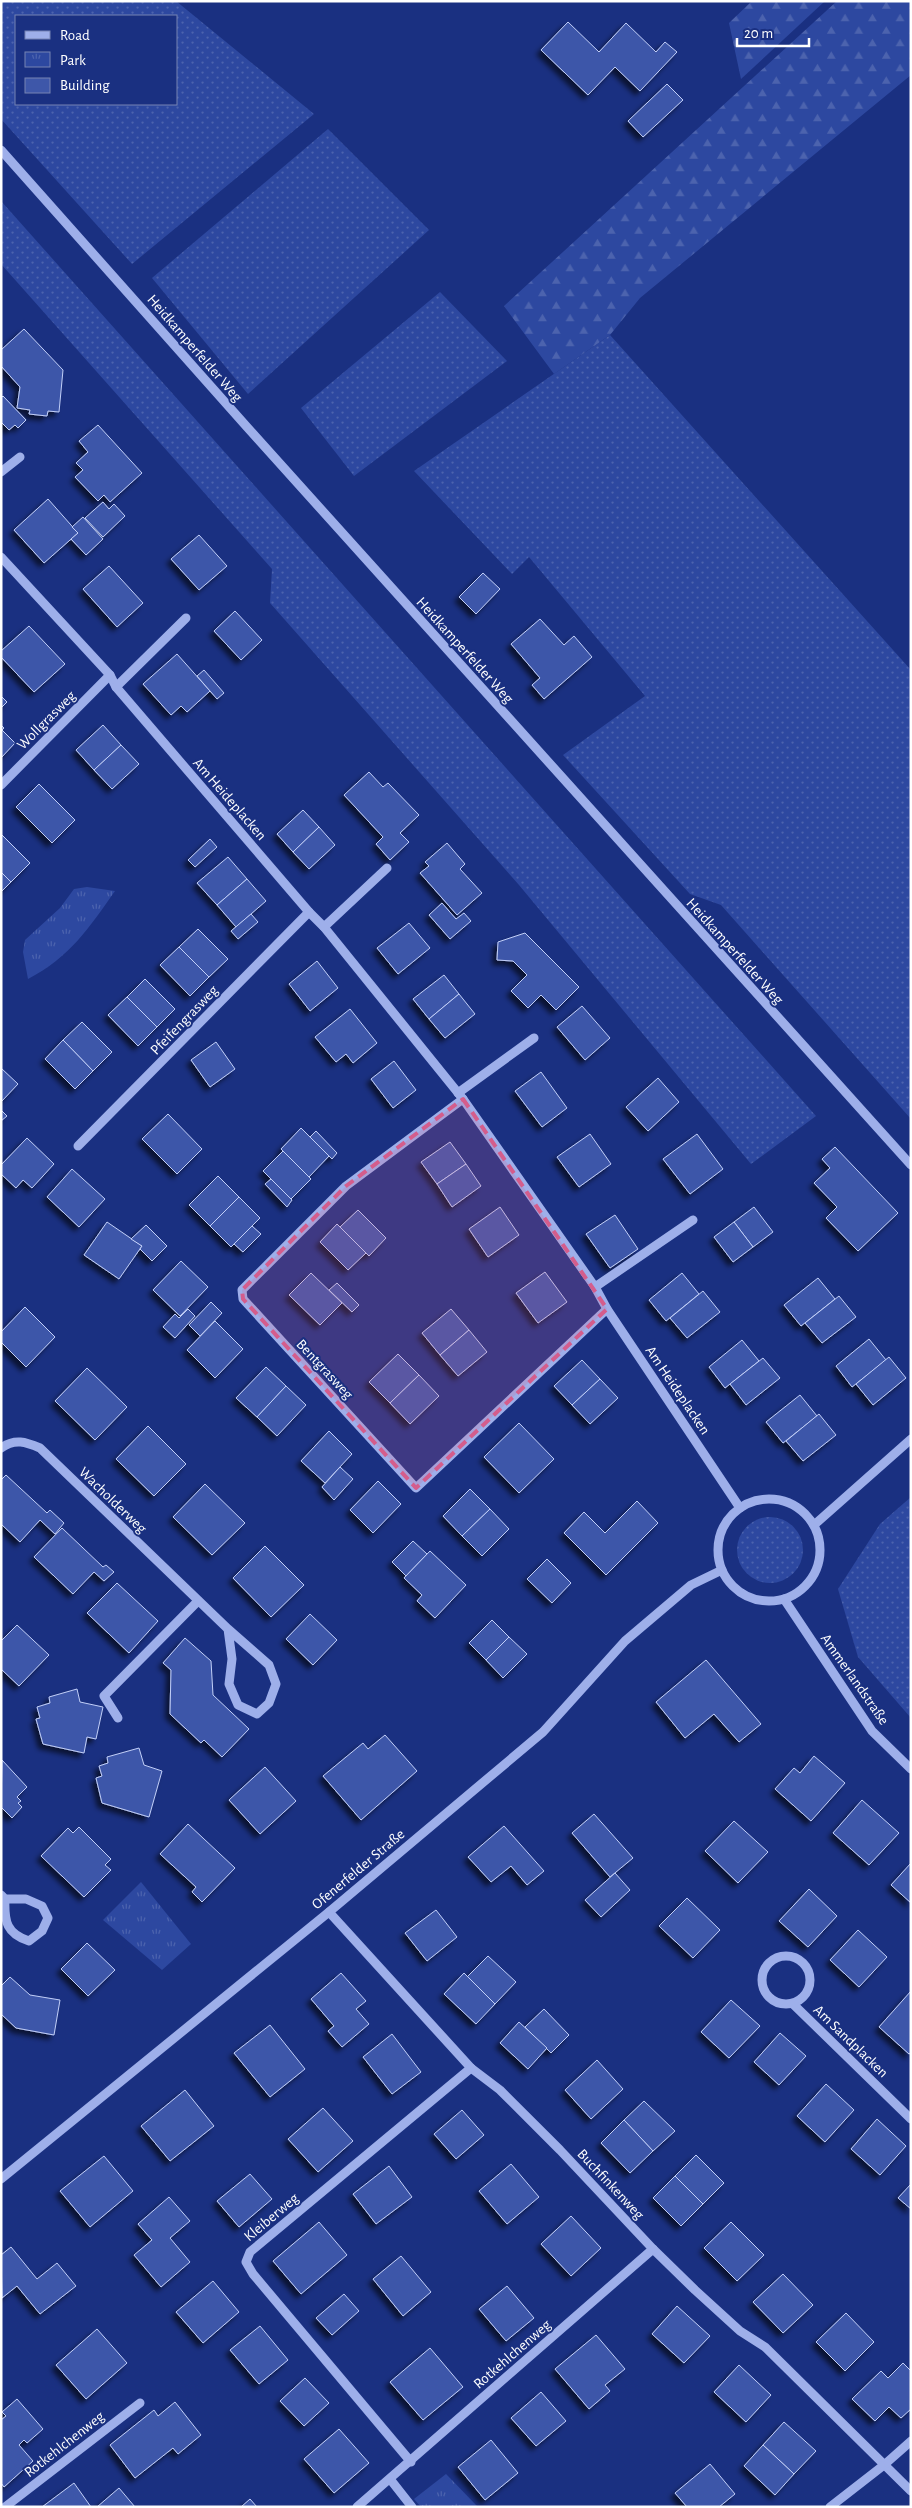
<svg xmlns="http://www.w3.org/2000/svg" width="912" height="2508" viewBox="0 0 912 2508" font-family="'Alegreya Sans',sans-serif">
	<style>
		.grass { fill: url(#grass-dots); fill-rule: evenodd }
		.forest { fill: url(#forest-firs) }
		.park { fill: url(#park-tufts) }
		.building { fill: #3e57a9; stroke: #c2cff8; filter: url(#shadow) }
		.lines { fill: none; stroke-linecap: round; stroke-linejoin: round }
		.minor { stroke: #9eafea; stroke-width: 9 }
		.marked { fill: #d45d8c; fill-opacity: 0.2; stroke: #d45d8c; stroke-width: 4; stroke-dasharray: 10 6; stroke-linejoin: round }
		.labels { text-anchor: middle; stroke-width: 4; stroke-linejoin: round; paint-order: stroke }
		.street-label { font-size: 15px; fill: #fff; stroke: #1a3081 }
	</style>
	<defs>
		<pattern id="grass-dots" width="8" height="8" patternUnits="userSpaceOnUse" patternTransform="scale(1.25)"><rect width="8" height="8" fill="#2d48a0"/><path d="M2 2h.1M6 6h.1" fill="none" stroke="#4c63ae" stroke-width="1.8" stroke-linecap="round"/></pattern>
		<pattern id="forest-firs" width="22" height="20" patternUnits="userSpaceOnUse" patternTransform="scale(1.25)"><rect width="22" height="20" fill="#2d48a0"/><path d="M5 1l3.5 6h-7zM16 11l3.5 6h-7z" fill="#4c63ae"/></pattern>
		<pattern id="park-tufts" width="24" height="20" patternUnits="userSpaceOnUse" patternTransform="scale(1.25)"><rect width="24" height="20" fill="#2d48a0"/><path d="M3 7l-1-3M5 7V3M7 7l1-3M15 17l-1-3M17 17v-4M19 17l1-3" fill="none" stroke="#4c63ae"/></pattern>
		<filter id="shadow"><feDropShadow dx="-4.5" dy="4.5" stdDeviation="2.5" flood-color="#0009"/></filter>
	</defs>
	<rect width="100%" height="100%" fill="#1a3081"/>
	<g class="grass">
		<path d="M1,1H176L314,114L132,264L1,119ZM16,16H176V104H16Z"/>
		<polygon points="328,129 429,230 248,394 152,278"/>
		<polygon points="1,201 816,1116 751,1164 519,885 270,603 272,569 1,264"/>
		<polygon points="440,292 507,361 354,476 301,408"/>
		<polygon points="610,335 911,670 911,1119 721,905 690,894 563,755 645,696 529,557 512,574 414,471"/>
		<polygon points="911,1497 911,1718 858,1657 838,1589 880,1524"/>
		<circle cx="770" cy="1550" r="33"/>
	</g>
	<g class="forest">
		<polygon points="752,1 825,1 741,79 729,23"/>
		<polygon points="837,1 911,1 911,75 640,298 610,335 554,374 504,306"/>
	</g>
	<g class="park">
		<path d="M87,887L115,891C89,928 70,957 28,979L23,952L25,940L60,908L74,889Z"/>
		<polygon points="141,1882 191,1944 162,1970 103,1920"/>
		<polygon points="446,2474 478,2507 421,2507 414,2499"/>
	</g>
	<g class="building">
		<polygon points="568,22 599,52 626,23 656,52 665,42 677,52 640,91 615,67 588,95 541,50"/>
		<polygon points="667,84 683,100 643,137 628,121"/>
		<polygon points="24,329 63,370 59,412 48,411 47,416 29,414 30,410 17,408 20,387 1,366 1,350"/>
		<polygon points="3,396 26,420 18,428 15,425 9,430 1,422 1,398"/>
		<polygon points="98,425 142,473 110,502 104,495 98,501 75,477 83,470 76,463 88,452 79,441"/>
		<polygon points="48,499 78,533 44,563 14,530"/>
		<polygon points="103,502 109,509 114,504 125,516 103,537 85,518"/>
		<polygon points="83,517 103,539 86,555 71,539 78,533 72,527"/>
		<polygon points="199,535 227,566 199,590 171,559"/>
		<polygon points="109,566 143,603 117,627 83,589"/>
		<polygon points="483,573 500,589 476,614 459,597"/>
		<polygon points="235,611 262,640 241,660 214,631"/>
		<polygon points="540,619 564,645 574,636 592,657 544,699 532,685 540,678 511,644"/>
		<polygon points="29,626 65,664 34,692 1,657 1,651"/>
		<polygon points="177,654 210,691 187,712 181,706 171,715 143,684"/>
		<polygon points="204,670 224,693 217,699 197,676"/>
		<polygon points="1,696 7,702 1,708"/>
		<polygon points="1,725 4,728 2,730 15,743 1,758"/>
		<polygon points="103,725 121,745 94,770 76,750"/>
		<polygon points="121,745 139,764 112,789 94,770"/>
		<polygon points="369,772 383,787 388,783 419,815 400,833 409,842 390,860 376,844 383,837 344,795"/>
		<polygon points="39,784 75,820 52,843 16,807"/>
		<polygon points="303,810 319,827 293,852 277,834"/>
		<polygon points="319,827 335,845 309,869 293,852"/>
		<polygon points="1,834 30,863 11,882 1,872"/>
		<polygon points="210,839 217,847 195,867 188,860"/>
		<polygon points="447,843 465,864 460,869 482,893 457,915 420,873 429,866 425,862"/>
		<polygon points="228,857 247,879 217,905 197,883"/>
		<polygon points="1,872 11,882 1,892"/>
		<polygon points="247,879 266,901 236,927 217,905"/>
		<polygon points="442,903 456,919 464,913 471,921 450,939 429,915"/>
		<polygon points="251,914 258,922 238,939 231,931"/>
		<polygon points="409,923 430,948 398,974 377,948"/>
		<polygon points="198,929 228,959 209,977 179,947"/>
		<polygon points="525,933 579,987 556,1010 541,995 528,1008 511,991 527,975 513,961 497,960 498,942"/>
		<polygon points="179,947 209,977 190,996 160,965"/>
		<polygon points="317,961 338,988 310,1011 289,984"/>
		<polygon points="444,975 459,994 429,1019 413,999"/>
		<polygon points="145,979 175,1009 157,1027 127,997"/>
		<polygon points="459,994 475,1014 445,1038 429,1019"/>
		<polygon points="127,997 157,1027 138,1046 108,1015"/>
		<polygon points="582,1006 610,1038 585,1060 557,1027"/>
		<polygon points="350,1009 377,1043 353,1063 346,1054 336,1062 315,1037"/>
		<polygon points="82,1022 112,1052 93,1071 63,1040"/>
		<polygon points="63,1040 93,1071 75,1089 45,1059"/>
		<polygon points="216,1042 235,1069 210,1087 191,1060"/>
		<polygon points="394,1061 416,1090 393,1108 371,1079"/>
		<polygon points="1,1068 18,1084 2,1101 1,1100"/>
		<polygon points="541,1072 567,1108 542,1127 515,1091"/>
		<polygon points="658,1078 679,1102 648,1131 626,1107"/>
		<polygon points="1,1110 7,1116 1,1121"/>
		<polygon points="168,1114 202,1149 177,1174 142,1139"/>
		<polygon points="301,1128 329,1156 309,1177 281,1149"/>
		<polygon points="316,1131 337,1153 332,1159 310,1137"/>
		<polygon points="590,1134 611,1164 579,1187 557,1157"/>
		<polygon points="697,1134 723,1169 690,1194 663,1159"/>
		<polygon points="27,1138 54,1164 32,1188 23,1180 16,1188 1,1174 1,1165"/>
		<polygon points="450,1142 466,1164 437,1184 421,1162"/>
		<polygon points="835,1147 898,1213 858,1251 826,1218 837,1207 814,1183 830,1168 822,1159"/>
		<polygon points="283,1151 311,1179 291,1199 263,1171"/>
		<polygon points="466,1164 481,1186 452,1207 437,1184"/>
		<polygon points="72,1169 105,1199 79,1227 47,1197"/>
		<polygon points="218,1176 239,1197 210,1226 189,1205"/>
		<polygon points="271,1179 292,1200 287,1207 265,1184"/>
		<polygon points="239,1197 260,1218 231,1247 210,1226"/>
		<polygon points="500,1207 519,1235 488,1257 469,1229"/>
		<polygon points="754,1207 773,1232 753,1247 734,1222"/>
		<polygon points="358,1210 386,1238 369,1256 340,1227"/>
		<polygon points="615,1215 638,1249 610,1268 586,1234"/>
		<polygon points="107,1222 142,1246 119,1279 84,1255"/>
		<polygon points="734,1222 753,1247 733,1262 714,1237"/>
		<polygon points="337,1224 366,1253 348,1270 320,1242"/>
		<polygon points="146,1225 167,1246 152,1261 140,1249 142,1246 131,1239"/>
		<polygon points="252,1226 261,1234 243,1252 234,1244"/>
		<polygon points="181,1261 208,1287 180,1316 153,1290"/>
		<polygon points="545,1272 567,1302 538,1323 516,1293"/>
		<polygon points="311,1273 342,1303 320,1325 289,1295"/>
		<polygon points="682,1273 699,1294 666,1321 649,1300"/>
		<polygon points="818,1278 835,1299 801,1326 784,1305"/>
		<polygon points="337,1283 359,1305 352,1312 329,1290"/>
		<polygon points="703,1291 720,1312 687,1338 670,1318"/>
		<polygon points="839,1296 856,1317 822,1343 805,1323"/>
		<polygon points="211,1302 222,1313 200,1336 189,1325"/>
		<polygon points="25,1307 55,1337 26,1367 1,1342 1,1332"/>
		<polygon points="188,1309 195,1316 175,1338 163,1327 175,1314 179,1318"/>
		<polygon points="451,1309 469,1330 440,1355 422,1333"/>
		<polygon points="215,1321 243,1349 215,1378 187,1350"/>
		<polygon points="469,1330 487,1352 458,1376 440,1355"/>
		<polygon points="869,1339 886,1360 852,1387 836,1366"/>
		<polygon points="742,1340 759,1361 725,1388 709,1367"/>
		<polygon points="398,1354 419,1375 390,1403 369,1382"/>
		<polygon points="889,1357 906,1378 873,1405 856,1384"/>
		<polygon points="763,1358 780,1378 746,1405 730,1384"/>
		<polygon points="582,1360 600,1379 572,1405 554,1386"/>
		<polygon points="266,1367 286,1386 257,1417 236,1398"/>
		<polygon points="87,1368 127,1407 95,1440 55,1401"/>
		<polygon points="419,1375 439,1396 410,1424 390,1403"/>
		<polygon points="600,1379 618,1398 590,1424 572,1405"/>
		<polygon points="286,1386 306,1405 277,1436 257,1417"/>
		<polygon points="800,1395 817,1416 783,1443 766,1422"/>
		<polygon points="819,1414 836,1435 803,1461 786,1441"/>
		<polygon points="519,1423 554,1459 519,1493 484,1457"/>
		<polygon points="148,1426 186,1464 154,1496 116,1459"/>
		<polygon points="329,1431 352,1454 325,1483 301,1461"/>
		<polygon points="340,1467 353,1479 334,1500 322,1487"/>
		<polygon points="6,1475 47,1513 50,1510 64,1523 55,1534 40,1520 20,1542 1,1524 1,1480"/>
		<polygon points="378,1481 401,1504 373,1533 350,1510"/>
		<polygon points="205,1484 245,1523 212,1555 173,1517"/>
		<polygon points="470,1489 490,1509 462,1536 443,1516"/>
		<polygon points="637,1501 658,1523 606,1575 564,1533 584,1512 605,1533"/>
		<polygon points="490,1509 509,1529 482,1556 462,1536"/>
		<polygon points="62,1528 103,1567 106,1565 114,1572 104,1581 94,1572 73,1594 34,1557"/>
		<polygon points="413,1541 427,1554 406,1576 392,1562"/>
		<polygon points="265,1546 304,1585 271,1617 233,1578"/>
		<polygon points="430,1551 466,1585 435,1618 417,1601 422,1595 404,1578"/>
		<polygon points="547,1559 571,1583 552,1603 527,1579"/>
		<polygon points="117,1583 158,1621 129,1653 87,1613"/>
		<polygon points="310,1614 337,1640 313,1665 286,1639"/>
		<polygon points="492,1620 509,1637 486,1660 469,1643"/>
		<polygon points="17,1625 49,1655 19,1686 1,1669 1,1641"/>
		<polygon points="509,1637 527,1654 503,1678 486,1660"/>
		<polygon points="185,1638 211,1661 213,1695 249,1729 222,1757 204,1740 201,1743 170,1714 171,1670 163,1663"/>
		<polygon points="706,1660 761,1724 739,1742 714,1714 685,1738 656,1702"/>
		<polygon points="77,1689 80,1702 103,1707 96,1739 87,1737 84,1753 43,1744 36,1719 40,1718 37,1707 50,1703 49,1697"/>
		<polygon points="385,1735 417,1771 361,1820 323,1776 363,1743 368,1749"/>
		<polygon points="139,1748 144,1765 162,1771 149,1817 102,1803 96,1778 102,1776 99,1766 108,1763 107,1757"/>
		<polygon points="814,1756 845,1783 811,1821 775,1789 794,1768 800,1773"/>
		<polygon points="2,1760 27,1787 17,1797 21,1801 18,1803 22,1807 12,1818 1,1807"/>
		<polygon points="265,1767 296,1801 260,1834 229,1800"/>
		<polygon points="862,1800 899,1833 869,1865 833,1833"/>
		<polygon points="594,1814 633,1858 610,1877 572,1833"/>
		<polygon points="734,1821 768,1852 738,1883 705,1851"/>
		<polygon points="188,1824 235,1868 202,1902 192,1892 196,1887 160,1854"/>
		<polygon points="504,1826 544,1871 527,1885 511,1866 491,1882 468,1857"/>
		<polygon points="79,1827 111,1859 105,1865 111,1870 84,1897 41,1856 68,1828 73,1833"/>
		<polygon points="911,1863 911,1903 891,1885"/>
		<polygon points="615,1873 630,1890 601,1917 585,1900"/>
		<polygon points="809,1889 837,1916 808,1947 779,1921"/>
		<polygon points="687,1898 720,1930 693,1958 659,1926"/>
		<polygon points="436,1910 457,1937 427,1961 405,1933"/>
		<polygon points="858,1930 887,1957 859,1987 830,1960"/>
		<polygon points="87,1943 115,1970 88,1996 61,1969"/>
		<polygon points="488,1956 516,1982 495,2004 467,1977"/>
		<polygon points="341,1973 366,2001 356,2009 369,2024 342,2047 328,2031 334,2026 311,1999"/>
		<polygon points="464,1973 495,2004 476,2024 444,1994"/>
		<polygon points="10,1977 30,1995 60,2000 54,2035 16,2028 1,2014 1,1986"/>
		<polygon points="911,1991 911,2053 909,2054 879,2027"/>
		<polygon points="731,2000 760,2026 729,2058 701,2032"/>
		<polygon points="544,2009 569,2035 551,2053 525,2027"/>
		<polygon points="519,2022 547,2048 528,2069 500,2043"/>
		<polygon points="270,2025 305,2069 270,2097 234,2053"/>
		<polygon points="780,2033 806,2056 779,2085 754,2062"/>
		<polygon points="392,2034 421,2072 392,2094 363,2057"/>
		<polygon points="597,2060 623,2089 591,2119 565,2090"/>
		<polygon points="826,2084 854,2110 825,2142 797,2116"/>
		<polygon points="185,2090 214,2126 170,2161 141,2126"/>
		<polygon points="644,2101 675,2131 653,2151 624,2120"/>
		<polygon points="323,2108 353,2141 318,2172 288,2139"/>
		<polygon points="462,2110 484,2135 456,2159 434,2134"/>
		<polygon points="877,2119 906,2146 880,2175 851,2149"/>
		<polygon points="624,2120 653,2151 630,2173 601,2143"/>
		<polygon points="696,2155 724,2183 703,2204 675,2176"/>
		<polygon points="104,2156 133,2191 90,2227 60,2191"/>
		<polygon points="511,2164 539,2197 507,2224 479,2191"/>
		<polygon points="389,2166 412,2197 376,2224 353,2194"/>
		<polygon points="250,2174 272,2199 239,2227 217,2201"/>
		<polygon points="675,2176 703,2204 681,2226 653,2198"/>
		<polygon points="911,2184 911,2209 898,2198"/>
		<polygon points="169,2197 190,2221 170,2238 190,2262 161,2287 134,2255 152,2240 138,2224"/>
		<polygon points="571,2216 601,2248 571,2276 541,2244"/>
		<polygon points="319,2222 347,2255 301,2294 273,2261"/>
		<polygon points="731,2222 764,2255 737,2281 704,2248"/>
		<polygon points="11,2247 37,2279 57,2263 76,2286 40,2314 17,2286 2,2298 1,2255"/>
		<polygon points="401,2256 431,2292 403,2316 373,2279"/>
		<polygon points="783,2274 813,2305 783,2333 753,2302"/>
		<polygon points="213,2281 239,2312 203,2343 176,2312"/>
		<polygon points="507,2286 534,2318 506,2341 479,2309"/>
		<polygon points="344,2294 359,2311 332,2335 316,2318"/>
		<polygon points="677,2306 710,2336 684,2363 652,2334"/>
		<polygon points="846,2313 874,2342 845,2371 816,2342"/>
		<polygon points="260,2326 288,2360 259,2384 230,2350"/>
		<polygon points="97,2329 127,2363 86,2399 56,2365"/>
		<polygon points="596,2335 625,2369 605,2385 610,2391 589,2409 555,2369"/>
		<polygon points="430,2348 463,2387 423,2420 390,2382"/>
		<polygon points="903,2363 911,2371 911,2409 901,2418 889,2407 875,2421 852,2399 881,2371 888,2378"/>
		<polygon points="739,2365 771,2395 746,2422 714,2392"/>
		<polygon points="305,2378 329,2403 304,2426 280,2401"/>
		<polygon points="541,2392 566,2421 536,2446 511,2418"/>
		<polygon points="17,2399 43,2429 27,2443 24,2440 19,2445 33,2461 4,2487 1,2483 1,2420 6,2416 2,2412"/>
		<polygon points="175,2402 201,2435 178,2454 173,2448 135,2478 110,2445 154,2410 158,2416"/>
		<polygon points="784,2422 816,2451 794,2474 763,2445"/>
		<polygon points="339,2429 369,2463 334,2493 304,2459"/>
		<polygon points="491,2440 518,2473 485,2500 458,2467"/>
		<polygon points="763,2445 794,2474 775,2495 744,2466"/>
		<polygon points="710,2464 735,2494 719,2507 687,2507 675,2493"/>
		<polygon points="74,2483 91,2507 42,2507"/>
		<polygon points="119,2488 135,2507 97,2507"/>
		<polygon points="250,2499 257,2507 241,2507"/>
	</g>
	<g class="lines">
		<g class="minor">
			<polyline points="1,150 247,427 911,1165"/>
			<polyline points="1,472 20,457"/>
			<polyline points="1,557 110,675 116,687 309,912 324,927 463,1099 595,1287 607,1309 740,1508"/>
			<polyline points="116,687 186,618"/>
			<polyline points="1,785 110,675"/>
			<polyline points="324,927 387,868"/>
			<polyline points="458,1093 534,1038"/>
			<polyline points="463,1099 346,1186 242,1290 243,1299 416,1488 607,1309"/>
			<polyline points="78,1146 309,912"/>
			<polyline points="595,1287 693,1220"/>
			<path d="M1,1448C15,1438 26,1442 40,1448L228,1629L269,1665L276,1684L269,1703L257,1714L238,1705L229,1684L232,1659L228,1629"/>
			<circle cx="769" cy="1550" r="51"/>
			<polyline points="814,1525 911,1439"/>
			<polyline points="784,1599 872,1731 911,1769"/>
			<polyline points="118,1718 104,1696 198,1601"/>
			<path d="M1,1895L5,1899H26L42,1906L48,1918L42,1931L29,1941C7,1934 4,1922 5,1899"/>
			<polyline points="329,1912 471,2068 500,2090 560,2150 653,2249 695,2290 740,2331 765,2347 911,2491"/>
			<circle cx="786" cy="1980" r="24"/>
			<polyline points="793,2004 911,2119"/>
			<polyline points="1,2179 329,1912 543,1732 625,1641 691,1585 722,1570"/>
			<polyline points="411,2462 253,2274 246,2262 250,2252 471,2068"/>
			<polyline points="390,2479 412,2507"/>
			<polyline points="5,2507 140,2403"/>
			<polyline points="357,2507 653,2249"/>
			<polyline points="830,2507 884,2465 911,2441"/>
		</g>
	</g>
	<path class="marked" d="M463,1099L607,1309L416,1488L243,1299L242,1290L346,1186Z"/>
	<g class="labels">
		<g class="street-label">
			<text transform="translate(195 348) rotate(49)" y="5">Heidkamperfelder Weg</text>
			<text transform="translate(465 650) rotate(48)" y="5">Heidkamperfelder Weg</text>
			<text transform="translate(46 720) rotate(-45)" y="5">Wollgrasweg</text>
			<text transform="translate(230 799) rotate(49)" y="5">Am Heideplacken</text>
			<text transform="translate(735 951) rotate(48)" y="5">Heidkamperfelder Weg</text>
			<text transform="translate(184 1020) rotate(-46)" y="5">Pfeifengrasweg</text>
			<text transform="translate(325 1369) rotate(47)" y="5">Bentgrasweg</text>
			<text transform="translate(678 1390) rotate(56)" y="5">Am Heideplacken</text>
			<text transform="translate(113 1500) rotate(44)" y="5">Wacholderweg</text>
			<text transform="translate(855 1679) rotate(55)" y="5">Ammerlandstraße</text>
			<text transform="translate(358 1869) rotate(-40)" y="5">Ofenerfelder Straße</text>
			<text transform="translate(851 2041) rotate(44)" y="5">Am Sandplacken</text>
			<text transform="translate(611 2184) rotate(47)" y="5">Buchfinkenweg</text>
			<text transform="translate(271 2217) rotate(-40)" y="5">Kleiberweg</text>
			<text transform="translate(512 2354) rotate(-41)" y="5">Rotkehlchenweg</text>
			<text transform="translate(64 2444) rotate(-38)" y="5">Rotkehlchenweg</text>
		</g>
	</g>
	<rect width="912" height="2508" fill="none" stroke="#ffffff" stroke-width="5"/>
	<rect x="15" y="15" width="162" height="90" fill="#1a3081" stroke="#7683b3"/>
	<rect x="25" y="31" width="25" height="8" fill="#9eafea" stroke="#7683b3"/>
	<text x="60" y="40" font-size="15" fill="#ffffff">Road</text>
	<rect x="25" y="52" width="25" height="15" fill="url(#park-tufts)" stroke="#7683b3"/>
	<text x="60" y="65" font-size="15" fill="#ffffff">Park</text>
	<rect x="25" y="78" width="25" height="15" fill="#3e57a9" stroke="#7683b3"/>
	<text x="60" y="90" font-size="15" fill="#ffffff">Building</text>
	<path d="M737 38v8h72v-8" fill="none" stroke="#ffffff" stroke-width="2.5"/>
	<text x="744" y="38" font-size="15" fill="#ffffff" stroke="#1a3081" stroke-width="4" paint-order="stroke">20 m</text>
</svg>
